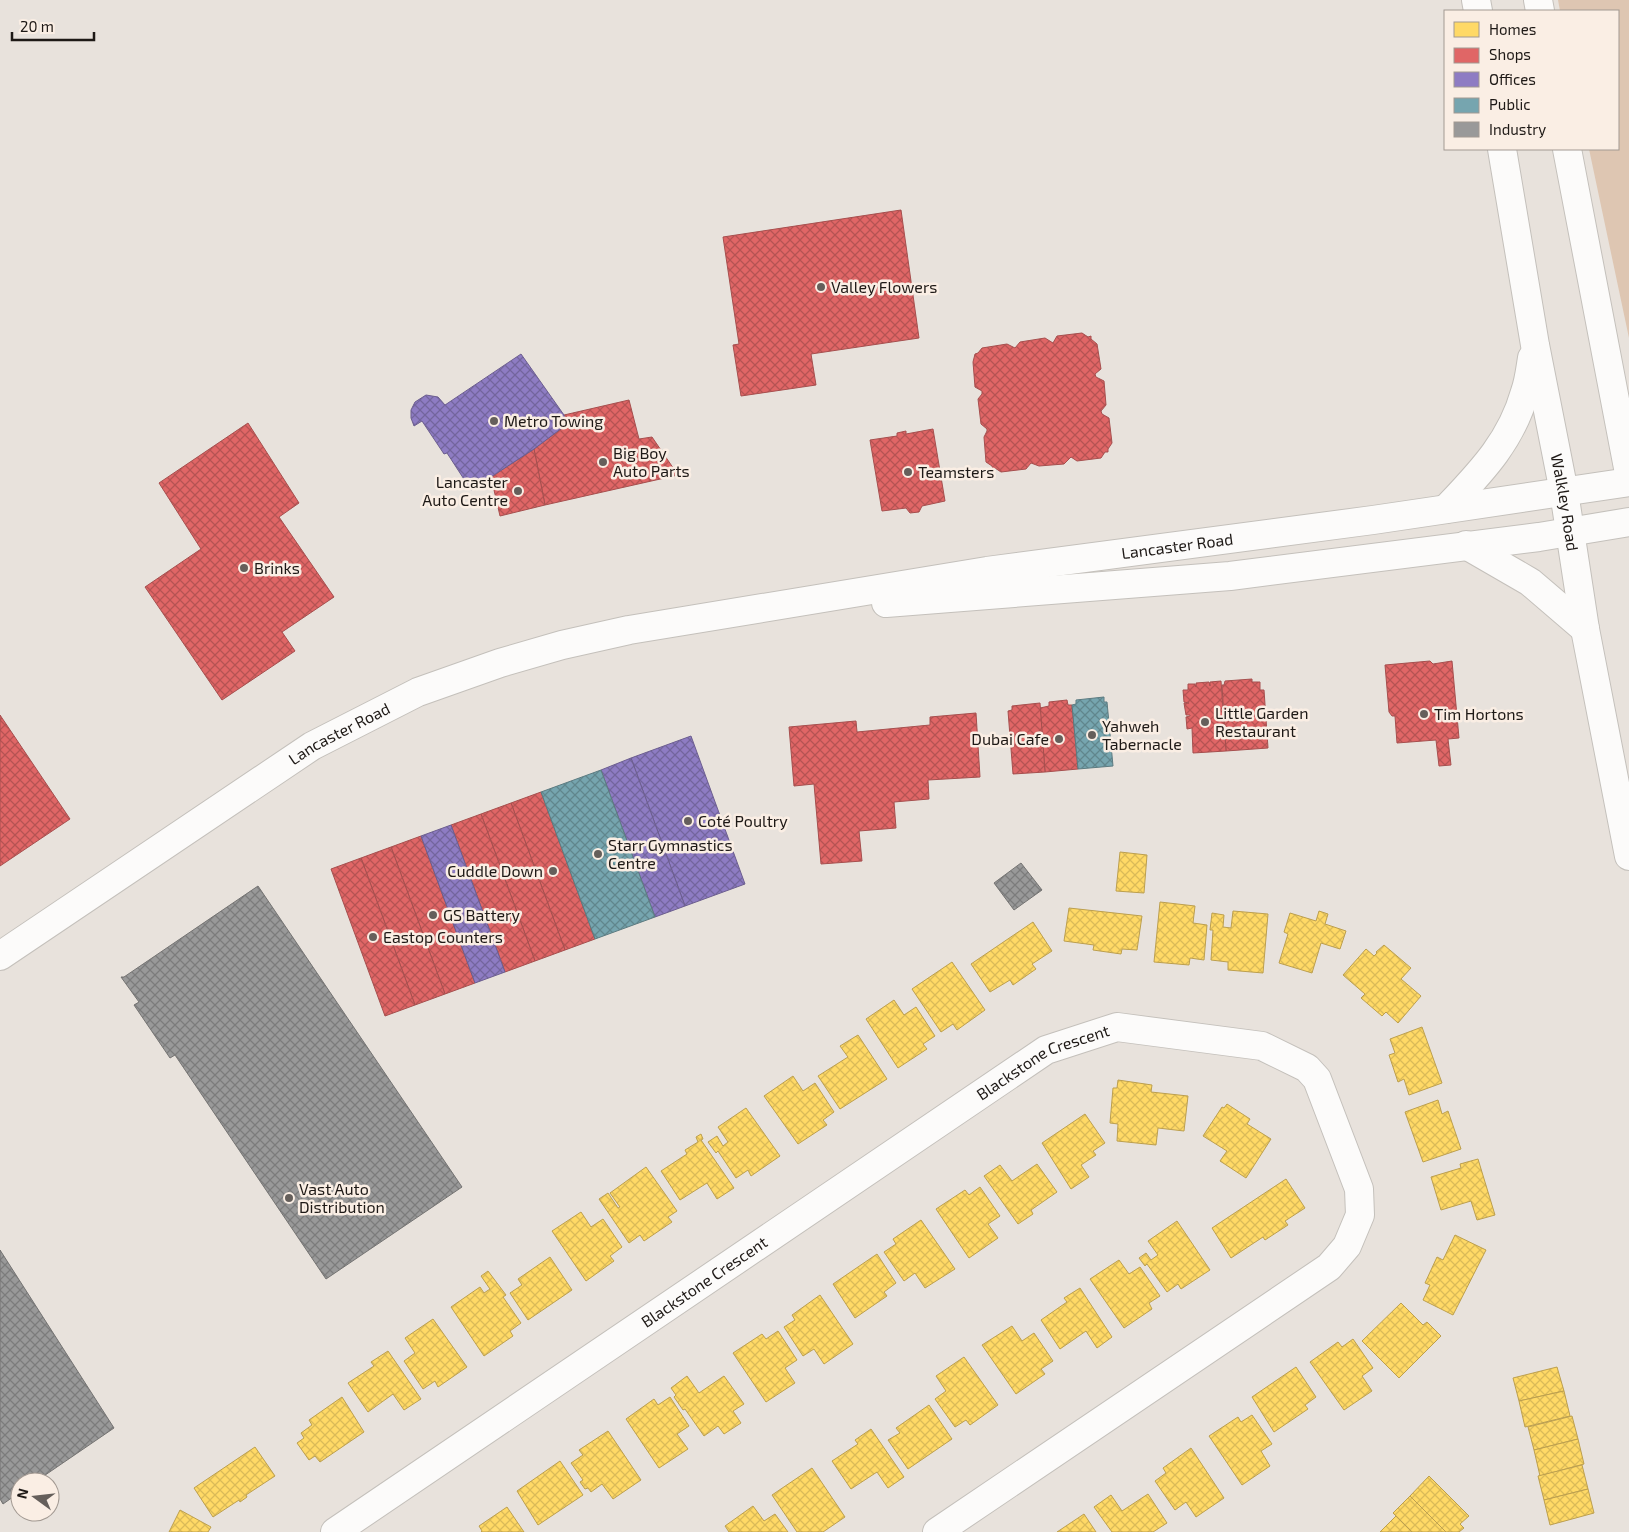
<svg xmlns="http://www.w3.org/2000/svg" width="1629" height="1532" viewBox="0 0 1629 1532" font-family="'Exo 2',sans-serif">
	<style>
		.grass { fill: #dec6b2 }
		.homes { fill: url(#homes-cross-hatch); stroke: #bc9f4e }
		.shops { fill: url(#shops-cross-hatch); stroke: #a64f4e }
		.offices { fill: url(#offices-cross-hatch); stroke: #6c5e8f }
		.public { fill: url(#public-cross-hatch); stroke: #5c7b81 }
		.industry { fill: url(#industry-cross-hatch); stroke: #747372 }
		.lines { fill: none; stroke-linecap: round; stroke-linejoin: round }
		.minor-casing { stroke: #c4c0bb; stroke-width: 30 }
		.major-casing { stroke: #c4c0bb; stroke-width: 30 }
		.minor { stroke: #fcfbfa; stroke-width: 28 }
		.major { stroke: #fcfbfa; stroke-width: 28 }
		.poi-dot { fill: #655f5b; stroke: #faeee4; stroke-width: 2 }
		.labels { text-anchor: middle; stroke-width: 5; stroke-linejoin: round; paint-order: stroke }
		.poi-label { font-size: 16px; fill: #1e1916; stroke: #faeee4; text-anchor: start }
		.street-label { font-size: 16px; fill: #1e1916; stroke: #faeee4 }
	</style>
	<defs>
		<pattern id="homes-cross-hatch" width="8" height="8" patternUnits="userSpaceOnUse" patternTransform="scale(1.25)"><rect width="8" height="8" fill="#ffd966"/><path d="M0 0l8 8M0 8l8-8" fill="none" stroke="#daba58"/></pattern>
		<pattern id="shops-cross-hatch" width="8" height="8" patternUnits="userSpaceOnUse" patternTransform="scale(1.25)"><rect width="8" height="8" fill="#e06666"/><path d="M0 0l8 8M0 8l8-8" fill="none" stroke="#b55353"/></pattern>
		<pattern id="offices-cross-hatch" width="8" height="8" patternUnits="userSpaceOnUse" patternTransform="scale(1.25)"><rect width="8" height="8" fill="#8e7cc3"/><path d="M0 0l8 8M0 8l8-8" fill="none" stroke="#73659d"/></pattern>
		<pattern id="public-cross-hatch" width="8" height="8" patternUnits="userSpaceOnUse" patternTransform="scale(1.25)"><rect width="8" height="8" fill="#76a5af"/><path d="M0 0l8 8M0 8l8-8" fill="none" stroke="#60868d"/></pattern>
		<pattern id="industry-cross-hatch" width="8" height="8" patternUnits="userSpaceOnUse" patternTransform="scale(1.25)"><rect width="8" height="8" fill="#999"/><path d="M0 0l8 8M0 8l8-8" fill="none" stroke="#7c7c7c"/></pattern>
	</defs>
	<rect width="100%" height="100%" fill="#e8e2dc"/>
	<polygon class="grass" points="1558,0 1629,0 1629,338 1589,149 1618,149 1618,11 1560,11"/>
	<g class="homes">
		<polygon points="1120,852 1147,855 1144,893 1116,891"/>
		<polygon points="1160,902 1195,906 1193,923 1207,925 1204,960 1190,958 1189,965 1154,962"/>
		<polygon points="1069,908 1142,916 1137,950 1122,949 1121,954 1093,950 1094,945 1064,941"/>
		<polygon points="1233,911 1268,914 1263,973 1228,970 1228,962 1211,960 1213,930 1210,930 1212,913 1224,915 1223,927 1231,928"/>
		<polygon points="1319,911 1328,914 1325,924 1346,931 1340,949 1321,943 1312,973 1279,963 1288,934 1284,932 1290,913 1316,921"/>
		<polygon points="1033,922 1052,951 1032,964 1036,969 1013,985 1010,980 990,992 971,964"/>
		<polygon points="1384,945 1411,968 1401,979 1421,996 1398,1023 1386,1012 1382,1016 1361,998 1365,994 1343,975 1366,949 1374,956 1377,953 1376,952"/>
		<polygon points="952,962 985,1010 957,1030 953,1024 941,1032 912,989"/>
		<polygon points="894,1000 904,1015 916,1007 935,1036 923,1044 927,1049 898,1068 866,1019"/>
		<polygon points="1422,1027 1442,1083 1409,1095 1404,1079 1398,1082 1389,1055 1395,1053 1390,1039"/>
		<polygon points="858,1035 887,1079 840,1109 818,1076 848,1057 840,1046"/>
		<polygon points="793,1076 803,1091 815,1083 834,1112 823,1120 827,1125 798,1144 764,1096"/>
		<polygon points="1118,1080 1152,1085 1151,1092 1188,1096 1184,1131 1158,1128 1156,1145 1117,1141 1118,1124 1110,1123 1113,1088 1117,1088"/>
		<polygon points="1438,1100 1442,1114 1448,1111 1461,1149 1423,1162 1405,1112"/>
		<polygon points="1227,1104 1250,1119 1247,1124 1271,1139 1246,1178 1220,1161 1227,1151 1203,1136 1222,1107 1224,1108"/>
		<polygon points="746,1108 780,1156 751,1176 748,1170 736,1178 718,1151 716,1153 708,1142 717,1136 723,1146 728,1142 718,1127"/>
		<polygon points="1085,1114 1105,1143 1093,1151 1096,1155 1081,1165 1089,1177 1071,1189 1042,1143"/>
		<polygon points="701,1134 703,1139 701,1140 734,1188 717,1199 707,1183 680,1200 661,1171 687,1154 685,1150 698,1142 696,1137"/>
		<polygon points="1478,1159 1495,1215 1477,1220 1471,1201 1441,1210 1431,1177 1461,1168 1460,1164"/>
		<polygon points="1037,1164 1057,1192 1031,1210 1033,1214 1018,1224 984,1176 1000,1165 1012,1181"/>
		<polygon points="646,1167 677,1211 668,1217 672,1222 644,1241 640,1235 629,1243 599,1199 608,1193 618,1208 620,1207 610,1193"/>
		<polygon points="1286,1179 1305,1208 1285,1221 1288,1225 1265,1240 1263,1237 1231,1258 1212,1228"/>
		<polygon points="980,1187 1000,1216 988,1224 998,1238 969,1258 936,1209 965,1190 969,1195"/>
		<polygon points="581,1212 591,1227 603,1219 622,1247 610,1256 614,1261 586,1281 552,1231"/>
		<polygon points="921,1220 955,1269 925,1288 915,1273 904,1281 884,1252 896,1244 893,1239"/>
		<polygon points="1177,1221 1210,1270 1181,1289 1178,1284 1167,1292 1147,1264 1145,1266 1139,1258 1146,1253 1151,1260 1158,1255 1148,1241"/>
		<polygon points="1455,1235 1486,1250 1453,1315 1423,1300 1430,1285 1425,1283 1437,1257 1443,1260"/>
		<polygon points="877,1254 896,1283 884,1292 887,1296 855,1318 833,1284"/>
		<polygon points="550,1257 572,1290 528,1320 510,1293 522,1285 518,1279"/>
		<polygon points="1119,1260 1129,1274 1140,1267 1160,1296 1149,1303 1152,1309 1124,1328 1090,1279"/>
		<polygon points="488,1271 506,1295 503,1297 521,1323 510,1331 513,1336 484,1356 451,1307 480,1287 484,1293 490,1289 481,1276"/>
		<polygon points="1080,1288 1112,1337 1097,1348 1086,1331 1060,1349 1041,1320 1067,1302 1064,1298"/>
		<polygon points="820,1295 853,1344 824,1364 814,1349 803,1356 784,1327 795,1320 792,1315"/>
		<polygon points="1401,1303 1423,1325 1427,1322 1441,1336 1399,1378 1362,1341"/>
		<polygon points="433,1319 467,1367 438,1387 435,1381 423,1389 404,1361 415,1353 405,1338"/>
		<polygon points="1012,1326 1022,1341 1034,1333 1053,1361 1041,1369 1045,1374 1016,1394 982,1345"/>
		<polygon points="778,1331 797,1360 785,1368 795,1383 766,1402 733,1353 762,1334 766,1339"/>
		<polygon points="1353,1339 1373,1368 1362,1376 1372,1391 1344,1410 1310,1362 1338,1342 1342,1347"/>
		<polygon points="388,1351 421,1399 404,1410 393,1394 368,1412 348,1383 374,1366 371,1362"/>
		<polygon points="964,1357 998,1405 970,1425 966,1420 955,1427 935,1399 946,1391 936,1376"/>
		<polygon points="1296,1367 1316,1397 1305,1405 1308,1409 1274,1432 1252,1397"/>
		<polygon points="1557,1367 1564,1391 1519,1401 1513,1378"/>
		<polygon points="687,1376 699,1393 724,1376 744,1404 733,1411 741,1423 724,1434 718,1426 704,1436 685,1409 683,1410 674,1397 676,1395 671,1388"/>
		<polygon points="1564,1391 1570,1416 1525,1427 1519,1401"/>
		<polygon points="342,1397 364,1432 320,1462 315,1456 309,1460 297,1443 304,1438 301,1433 312,1425 309,1420"/>
		<polygon points="670,1397 689,1426 677,1434 688,1449 659,1468 626,1419 654,1399 658,1405"/>
		<polygon points="929,1405 952,1439 908,1469 888,1440 900,1433 896,1428"/>
		<polygon points="1252,1415 1272,1444 1261,1451 1270,1466 1242,1485 1209,1436 1238,1417 1241,1422"/>
		<polygon points="1572,1416 1578,1439 1534,1450 1528,1427"/>
		<polygon points="871,1429 904,1477 888,1488 877,1472 851,1489 832,1461 858,1444 855,1440"/>
		<polygon points="608,1431 641,1480 613,1499 602,1484 591,1492 588,1488 585,1489 580,1482 583,1480 571,1463 583,1455 579,1450"/>
		<polygon points="1578,1439 1584,1464 1540,1476 1534,1450"/>
		<polygon points="255,1447 275,1476 246,1495 247,1497 240,1502 239,1500 213,1517 194,1488"/>
		<polygon points="1191,1448 1224,1498 1196,1517 1186,1502 1175,1510 1155,1481 1166,1473 1163,1468"/>
		<polygon points="560,1461 583,1495 538,1525 517,1491"/>
		<polygon points="1582,1465 1588,1489 1544,1500 1538,1476"/>
		<polygon points="812,1468 845,1517 823,1532 797,1532 772,1495"/>
		<polygon points="1429,1476 1469,1516 1460,1524 1464,1528 1459,1532 1446,1532 1410,1496"/>
		<polygon points="1588,1489 1594,1513 1550,1525 1544,1500"/>
		<polygon points="1148,1494 1167,1523 1153,1532 1112,1532 1094,1507 1111,1495 1122,1511"/>
		<polygon points="1410,1496 1446,1532 1412,1532 1393,1513"/>
		<polygon points="753,1506 764,1521 775,1514 788,1532 729,1532 725,1526"/>
		<polygon points="507,1507 524,1532 481,1532 482,1531 479,1526"/>
		<polygon points="180,1510 211,1527 208,1532 169,1532"/>
		<polygon points="1084,1514 1096,1532 1057,1532"/>
		<polygon points="1396,1516 1412,1532 1380,1532"/>
	</g>
	<g class="shops">
		<polygon points="901,210 919,338 811,354 816,385 741,396 733,345 739,344 723,237"/>
		<polygon points="1082,333 1088,337 1091,336 1091,339 1097,344 1101,369 1095,374 1096,377 1104,381 1106,405 1101,411 1102,414 1109,418 1112,443 1108,449 1108,452 1105,452 1101,458 1077,461 1071,457 1064,464 1039,466 1031,463 1026,469 1001,472 995,468 993,469 992,466 986,462 984,437 987,431 987,429 981,424 978,399 982,394 982,391 975,387 973,362 975,354 978,353 982,348 1007,344 1015,348 1020,342 1045,338 1053,343 1057,336"/>
		<polygon points="629,400 639,439 652,437 678,475 545,505 534,449 566,425 564,415"/>
		<polygon points="248,423 299,503 279,517 334,597 282,632 295,651 222,700 145,587 201,549 159,483"/>
		<polygon points="933,429 945,501 922,506 919,512 910,513 906,508 882,511 870,440 897,436 897,433 906,431 906,434"/>
		<polygon points="534,449 545,505 500,516 491,477"/>
		<polygon points="1430,661 1433,664 1452,661 1459,738 1448,739 1451,765 1439,766 1436,740 1397,743 1395,716 1392,716 1389,712 1385,665"/>
		<polygon points="1252,679 1252,682 1260,682 1260,690 1264,690 1268,748 1226,751 1222,685 1224,685 1225,681"/>
		<polygon points="1221,681 1226,751 1193,753 1192,728 1187,729 1186,717 1190,716 1190,715 1186,715 1184,703 1189,703 1184,702 1183,690 1188,690 1188,684 1195,684 1196,687 1196,683 1209,682 1210,686 1210,682"/>
		<polygon points="1067,700 1068,705 1072,705 1078,769 1045,772 1040,708 1049,706 1049,702"/>
		<polygon points="1040,703 1045,772 1013,774 1008,711 1012,710 1012,706"/>
		<polygon points="976,713 980,777 928,780 929,799 894,802 896,828 859,831 862,861 821,864 814,784 794,786 789,727 856,721 857,732 930,725 930,717"/>
		<polygon points="0,715 70,819 0,866"/>
		<polygon points="541,792 595,939 565,950 511,803"/>
		<polygon points="511,803 565,950 535,961 481,814"/>
		<polygon points="481,814 535,961 505,972 451,825"/>
		<polygon points="421,836 475,983 445,994 391,847"/>
		<polygon points="391,847 445,994 415,1005 361,858"/>
		<polygon points="361,858 415,1005 385,1016 331,869"/>
	</g>
	<g class="offices">
		<polygon points="521,354 564,415 566,425 534,449 471,490 447,453 444,454 422,421 414,426 411,418 411,410 415,402 426,395 438,397 445,405"/>
		<polygon points="691,736 745,884 685,906 631,758"/>
		<polygon points="631,758 685,906 655,917 601,770"/>
		<polygon points="451,825 505,972 475,983 421,836"/>
	</g>
	<g class="public">
		<polygon points="1104,697 1104,702 1107,702 1113,766 1078,769 1072,705 1076,704 1076,700"/>
		<polygon points="601,770 655,917 595,939 541,792"/>
	</g>
	<g class="industry">
		<polygon points="1021,863 1042,890 1014,910 994,883"/>
		<polygon points="258,886 462,1187 326,1279 175,1055 170,1058 134,1005 139,1002 121,977 124,977"/>
		<polygon points="0,1250 114,1428 35,1482 20,1482 20,1492 3,1504 0,1499"/>
	</g>
	<g class="lines">
		<g class="minor-casing">
			<g id="minor">
				<polyline points="886,603 1230,576 1539,537 1629,522"/>
				<path id="s1" d="M0,956L312,746L418,692L500,663L562,645L629,630L987,571L1373,520L1629,482"/>
				<path id="s2" d="M335,1532L1046,1050L1117,1027L1262,1046L1307,1068L1317,1079L1359,1189L1360,1215L1347,1246L1329,1267L937,1532"/>
			</g>
		</g>
		<g class="major-casing">
			<g id="major">
				<polyline points="1476,0 1478,11"/>
				<polyline points="1538,0 1540,11"/>
				<path id="s3" d="M1502,149L1535,345L1564,492L1585,629L1629,856"/>
				<polyline points="1567,149 1629,473"/>
				<path d="M1446,509C1480,473 1511,442 1525,392C1529,381 1530,370 1532,358"/>
				<polyline points="1466,545 1530,582 1585,629"/>
			</g>
		</g>
		<use href="#minor" class="minor"/>
		<use href="#major" class="major"/>
	</g>
	<g class="poi-dot">
		<circle cx="821" cy="287" r="5"/>
		<circle cx="494" cy="421" r="5"/>
		<circle cx="603" cy="462" r="5"/>
		<circle cx="908" cy="472" r="5"/>
		<circle cx="518" cy="491" r="5"/>
		<circle cx="244" cy="568" r="5"/>
		<circle cx="1424" cy="714" r="5"/>
		<circle cx="1205" cy="722" r="5"/>
		<circle cx="1092" cy="735" r="5"/>
		<circle cx="1059" cy="739" r="5"/>
		<circle cx="688" cy="821" r="5"/>
		<circle cx="598" cy="854" r="5"/>
		<circle cx="553" cy="871" r="5"/>
		<circle cx="433" cy="915" r="5"/>
		<circle cx="373" cy="937" r="5"/>
		<circle cx="289" cy="1198" r="5"/>
	</g>
	<g class="labels">
		<g class="poi-label">
			<text x="831" y="293">Valley Flowers</text>
			<text x="504" y="427">Metro Towing</text>
			<text x="613" y="459">Big Boy<tspan x="613" dy="18">Auto Parts</tspan></text>
			<text x="918" y="478">Teamsters</text>
			<text x="508" y="488" text-anchor="end">Lancaster<tspan x="508" dy="18">Auto Centre</tspan></text>
			<text x="254" y="574">Brinks</text>
			<text x="1215" y="719">Little Garden<tspan x="1215" dy="18">Restaurant</tspan></text>
			<text x="1434" y="720">Tim Hortons</text>
			<text x="1102" y="732">Yahweh<tspan x="1102" dy="18">Tabernacle</tspan></text>
			<text x="1049" y="745" text-anchor="end">Dubai Cafe</text>
			<text x="698" y="827">Coté Poultry</text>
			<text x="608" y="851">Starr Gymnastics<tspan x="608" dy="18">Centre</tspan></text>
			<text x="543" y="877" text-anchor="end">Cuddle Down</text>
			<text x="443" y="921">GS Battery</text>
			<text x="383" y="943">Eastop Counters</text>
			<text x="299" y="1195">Vast Auto<tspan x="299" dy="18">Distribution</tspan></text>
		</g>
		<g class="street-label">
			<text dy="6" stroke="none"><textPath href="#s3" startOffset="359">Walkley Road</textPath></text>
			<text dy="6" stroke="none"><textPath href="#s1" startOffset="1270">Lancaster Road</textPath></text>
			<text dy="6" stroke="none"><textPath href="#s1" startOffset="406">Lancaster Road</textPath></text>
			<text dy="6" stroke="none"><textPath href="#s2" startOffset="851">Blackstone Crescent</textPath></text>
			<text dy="6" stroke="none"><textPath href="#s2" startOffset="446">Blackstone Crescent</textPath></text>
		</g>
	</g>
	<rect x="1444" y="10" width="175" height="140" fill="#faeee4" stroke="#a29992"/>
	<rect x="1454" y="22" width="25" height="15" fill="#ffd966" stroke="#a29992"/>
	<text x="1489" y="35" font-size="15" fill="#1e1916">Homes</text>
	<rect x="1454" y="48" width="25" height="15" fill="#e06666" stroke="#a29992"/>
	<text x="1489" y="60" font-size="15" fill="#1e1916">Shops</text>
	<rect x="1454" y="72" width="25" height="15" fill="#8e7cc3" stroke="#a29992"/>
	<text x="1489" y="85" font-size="15" fill="#1e1916">Offices</text>
	<rect x="1454" y="98" width="25" height="15" fill="#76a5af" stroke="#a29992"/>
	<text x="1489" y="110" font-size="15" fill="#1e1916">Public</text>
	<rect x="1454" y="122" width="25" height="15" fill="#999999" stroke="#a29992"/>
	<text x="1489" y="135" font-size="15" fill="#1e1916">Industry</text>
	<g transform="translate(35 1497) rotate(285)"><circle r="24" fill="#faeee4" stroke="#a29992"/>
	<path d="M0-4L9 19L0 12L-9 19Z" fill="#655f5b"/>
	<text y="-8" font-size="14" font-weight="bold" text-anchor="middle" fill="#1e1916">N</text>
	</g>
	<path d="M12 32v8h82v-8" fill="none" stroke="#1e1916" stroke-width="2.5"/>
	<text x="20" y="32" font-size="15" fill="#1e1916" stroke="#faeee4" stroke-width="4" paint-order="stroke">20 m</text>
</svg>
